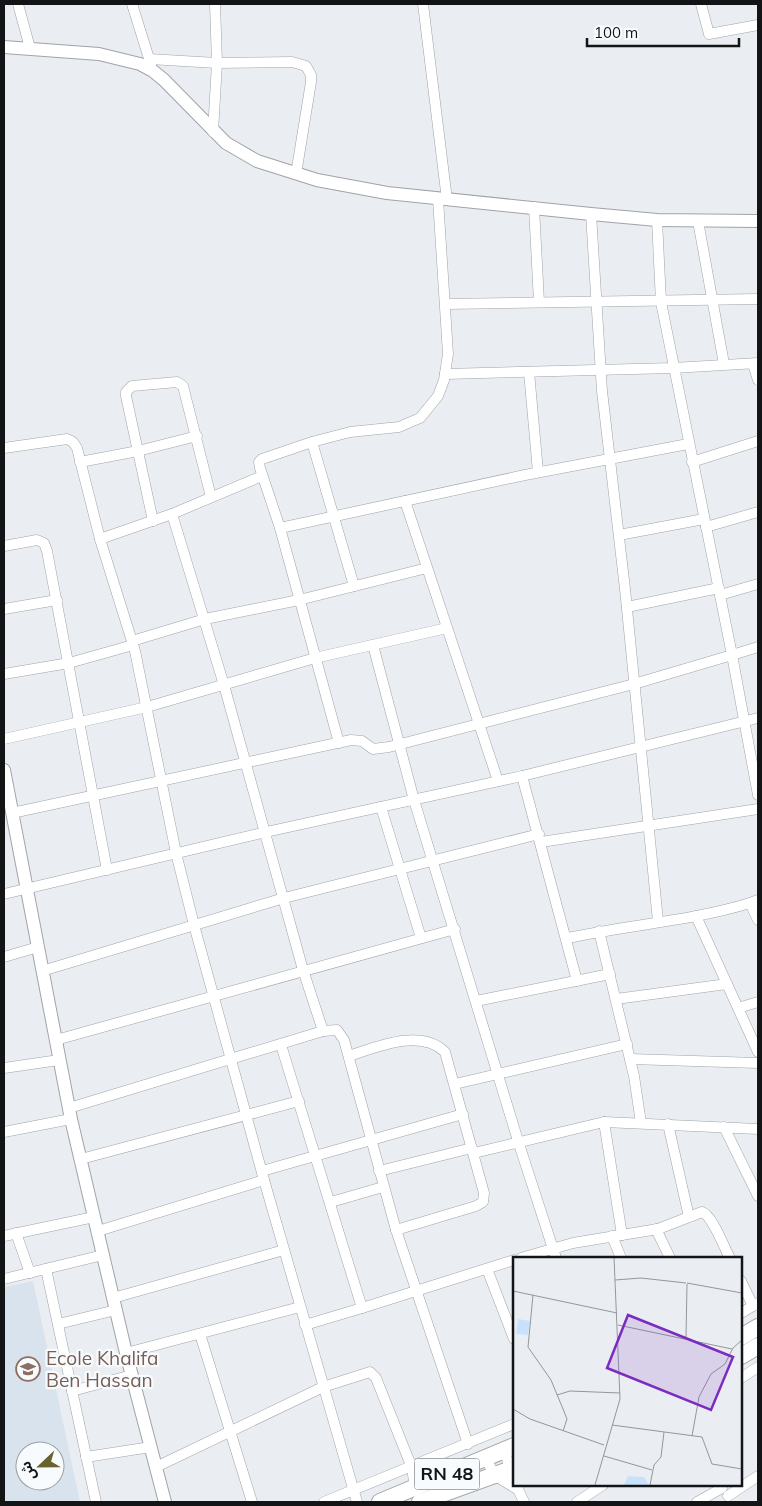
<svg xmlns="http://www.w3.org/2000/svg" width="762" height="1506" viewBox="0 0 762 1506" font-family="Mulish,'Noto Sans Arabic',sans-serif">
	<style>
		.built { fill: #d9e3ed; fill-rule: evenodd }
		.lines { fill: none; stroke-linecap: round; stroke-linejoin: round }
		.minor-casing { stroke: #a0a3a7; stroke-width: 11 }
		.tertiary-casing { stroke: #a0a3a7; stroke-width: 14 }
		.trunk-casing { stroke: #a0a3a7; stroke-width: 18 }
		.minor { stroke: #fff; stroke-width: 10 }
		.tertiary { stroke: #fff; stroke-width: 12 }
		.trunk { stroke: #fff; stroke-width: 16 }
		.labels { text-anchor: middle; stroke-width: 4.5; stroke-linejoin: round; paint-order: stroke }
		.shield { fill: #f8fbfe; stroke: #57595b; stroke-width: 1 }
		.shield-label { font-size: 18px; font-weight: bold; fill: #121415 }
		.education-label { font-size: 19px; fill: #785e54; stroke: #f8fbfe; text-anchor: start }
		.inset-road { fill: none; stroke: #94979a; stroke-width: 1 }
		.view { fill: #7b2cbf; fill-opacity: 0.15; stroke: #7b2cbf; stroke-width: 2.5 }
		.inset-edge { fill: none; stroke: #121415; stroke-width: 2.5 }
	</style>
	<rect width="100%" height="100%" fill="#eaeef2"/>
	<path class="built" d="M33,1281L80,1502H4V1287ZM25,1451H55V1481H25Z"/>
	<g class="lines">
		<g class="minor-casing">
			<g id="minor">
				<polyline points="18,4 30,48"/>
				<polyline points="132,4 151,65"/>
				<polyline points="423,4 447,200"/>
				<polyline points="701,4 709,34 758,25"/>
				<polyline points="149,59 217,63 292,62 306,66 311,75 311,82 296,174"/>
				<polyline points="213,132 217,63 215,4"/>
				<polyline points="534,207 539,302"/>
				<polyline points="591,214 602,391 625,589 658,921"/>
				<polyline points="698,221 724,364"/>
				<polyline points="446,304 758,299"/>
				<polyline points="753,364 758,380"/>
				<polyline points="529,372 538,472"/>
				<polyline points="445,374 673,368 758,363"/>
				<polyline points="312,442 350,432 399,427 420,418 438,396 444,380 448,354 438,199"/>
				<polyline points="4,448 67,439 73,442 77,448 100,539 135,651 176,853 194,925 264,1180 357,1502"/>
				<polyline points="80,462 138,451 197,436"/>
				<polyline points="692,462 758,441"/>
				<polyline points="405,501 498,781"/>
				<polyline points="172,514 262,476"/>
				<polyline points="153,521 126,396 126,392 132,386 177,382 183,386 211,497"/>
				<polyline points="706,527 758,512"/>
				<polyline points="280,528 525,475 688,444"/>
				<polyline points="619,535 704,519"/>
				<polyline points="4,546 37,540 44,543 47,551 107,870"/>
				<polyline points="720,595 758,584"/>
				<polyline points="627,607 719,588"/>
				<polyline points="4,609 57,600"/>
				<polyline points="132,641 205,619 299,600 427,568"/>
				<polyline points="373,645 414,800 519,1144 556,1258"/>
				<polyline points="758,647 732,655 758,795"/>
				<polyline points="4,674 69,663 133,645"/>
				<polyline points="4,739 147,707 315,658 447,628"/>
				<polyline points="339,743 280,528 260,468 259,462 262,459 312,442 354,586"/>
				<polyline points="522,776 577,981"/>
				<polyline points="381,807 421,938"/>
				<polyline points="12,813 351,740 362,741 373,749 389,747 634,684 732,655 661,302 657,220"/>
				<polyline points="541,842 758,809"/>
				<polyline points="4,894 266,832 522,776 758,718"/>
				<polyline points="758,900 750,903 758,920"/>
				<polyline points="696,916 758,1052"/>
				<polyline points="599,931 634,1076 641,1123"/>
				<path d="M568,938C628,925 691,921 750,903"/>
				<polyline points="4,957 38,947"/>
				<polyline points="42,971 284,898 539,834"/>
				<polyline points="616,999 727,984"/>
				<polyline points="476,1001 610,974"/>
				<polyline points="738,1008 758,1002"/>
				<polyline points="323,1031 337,1030 344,1040 396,1230 468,1444"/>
				<polyline points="56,1040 455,929"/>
				<polyline points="281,1045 362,1308 305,1325"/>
				<path d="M349,1056C377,1047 420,1028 445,1052L484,1193L483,1202L476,1206L396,1230"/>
				<polyline points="630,1059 758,1063"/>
				<polyline points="4,1068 59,1060"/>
				<polyline points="455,1084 627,1044"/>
				<polyline points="69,1108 323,1031 303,970 224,685 172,514 100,539"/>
				<polyline points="604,1122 622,1235"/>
				<polyline points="668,1124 689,1217"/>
				<polyline points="724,1127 758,1196"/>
				<polyline points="4,1132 71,1119"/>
				<polyline points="474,1153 604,1122 758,1129"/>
				<polyline points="81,1159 299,1101"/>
				<polyline points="262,1171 463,1114"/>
				<polyline points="379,1171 472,1148"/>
				<polyline points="331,1202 383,1187"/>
				<polyline points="656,1229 670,1258"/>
				<polyline points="98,1231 264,1180"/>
				<polyline points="16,1233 30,1273"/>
				<polyline points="4,1236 94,1217"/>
				<polyline points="612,1236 621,1258"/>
				<path d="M521,1258L573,1243L658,1229L702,1212C713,1216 724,1248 730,1258"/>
				<polyline points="46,1269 96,1502"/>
				<polyline points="487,1269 514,1339"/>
				<polyline points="4,1279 103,1255"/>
				<polyline points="741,1281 753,1306"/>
				<polyline points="113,1298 284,1250"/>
				<polyline points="362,1308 514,1260"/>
				<polyline points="741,1313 758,1303"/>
				<polyline points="58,1324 116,1310"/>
				<polyline points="200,1334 252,1502"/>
				<polyline points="126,1353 300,1307"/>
				<polyline points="741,1378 758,1367"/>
				<polyline points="72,1391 132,1375"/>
				<polyline points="504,1450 514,1479"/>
				<polyline points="86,1457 151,1447"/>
				<polyline points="486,1458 494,1475 517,1489"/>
				<polyline points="156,1467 323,1387 370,1372 376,1378 412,1468 415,1488"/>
				<polyline points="516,1485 524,1502"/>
				<polyline points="728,1496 758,1476"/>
				<polyline points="324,1502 514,1424"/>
				<polyline points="577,1502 603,1485"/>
				<polyline points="697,1502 722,1488"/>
			</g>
		</g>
		<g class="tertiary-casing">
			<g id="tertiary">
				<polyline points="4,47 99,54 140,64 153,71 164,80 226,143 257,161 317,180 387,193 591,214 657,220 758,221"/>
				<polyline points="4,770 71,1119 126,1353 165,1502"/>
			</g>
		</g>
		<g class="trunk-casing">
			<g id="trunk">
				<polyline points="741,1337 758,1327"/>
				<polyline points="741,1356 758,1346"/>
				<polyline points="380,1502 514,1446"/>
				<polyline points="420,1502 514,1468"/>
			</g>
		</g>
		<use href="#minor" class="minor"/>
		<use href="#tertiary" class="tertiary"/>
		<use href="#trunk" class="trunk"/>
	</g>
	<defs>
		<g id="school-ring" transform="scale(1.25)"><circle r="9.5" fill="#f8fbfe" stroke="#8d6e63" stroke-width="1.5"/><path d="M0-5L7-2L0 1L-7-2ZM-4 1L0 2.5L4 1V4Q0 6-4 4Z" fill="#8d6e63"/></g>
	</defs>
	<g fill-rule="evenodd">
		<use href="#school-ring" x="28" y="1369"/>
	</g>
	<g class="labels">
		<rect class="shield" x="414.5" y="1458.5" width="65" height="31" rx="4"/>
		<g class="shield-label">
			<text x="447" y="1480">RN 48</text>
		</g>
		<g class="education-label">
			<text x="46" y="1365">Ecole Khalifa<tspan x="46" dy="22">Ben Hassan</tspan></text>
		</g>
	</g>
	<g transform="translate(513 1257)">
		<rect width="229" height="229" fill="#eaeef2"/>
		<path d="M5,62L17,64L15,78L3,77ZM115,219L131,220L136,228H111Z" fill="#c8e2fc"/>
		<path class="inset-road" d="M102,23L128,21L173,26M174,26L229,36M0,34L104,56M20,38L15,90L38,123L50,152L54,162L50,174M105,68L219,92M173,80L174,27M44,138L57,134L107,136M0,152L17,162L91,188M99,168L189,180L199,207L229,212M179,179L186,140L198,117L212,107L220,91L229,83M91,199L139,213M82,228L107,142L101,0M137,228L141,208L148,200L151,175"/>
		<path class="view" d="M115,58L220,100L198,153L94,111Z"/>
		<rect width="229" height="229" class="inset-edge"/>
	</g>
	<rect width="762" height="1506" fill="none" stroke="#121415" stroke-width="10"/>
	<g transform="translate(40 1466) rotate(248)"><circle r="24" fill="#f8fbfe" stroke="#9c9fa1"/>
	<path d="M0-4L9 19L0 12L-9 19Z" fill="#69612e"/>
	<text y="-8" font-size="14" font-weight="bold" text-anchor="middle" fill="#121415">ش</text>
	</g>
	<path d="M587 38v8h152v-8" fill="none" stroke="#121415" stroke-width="2.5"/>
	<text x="594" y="38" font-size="15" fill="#121415" stroke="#f8fbfe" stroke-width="4" paint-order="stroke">100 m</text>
</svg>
